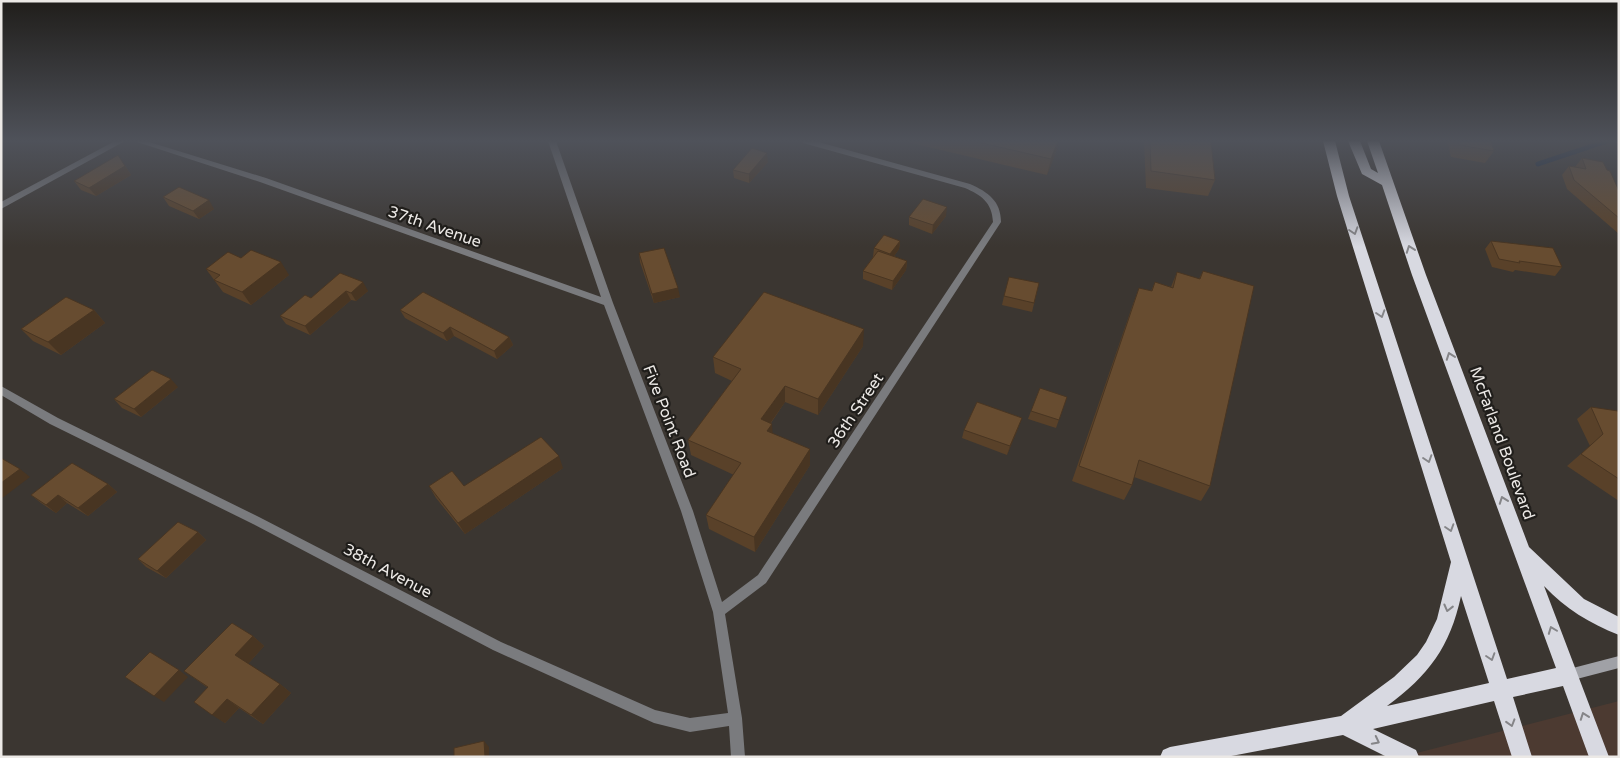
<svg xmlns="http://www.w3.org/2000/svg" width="1620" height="758" viewBox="0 0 1620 758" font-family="'Varela Round',sans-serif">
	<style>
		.commercial { fill: #4c3a31 }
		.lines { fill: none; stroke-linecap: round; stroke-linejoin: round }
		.stream { stroke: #142742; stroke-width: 5 }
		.street { fill: #7a7b7e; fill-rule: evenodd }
		.secondary { fill: #a0a1a6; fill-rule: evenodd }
		.highway { fill: #d8d9e1; fill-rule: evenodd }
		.wall { fill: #594129 }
		.shaded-wall { fill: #483522 }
		.building { fill: #674c30; stroke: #483522 }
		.oneway { stroke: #858588 }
		.labels { text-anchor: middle; stroke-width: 4.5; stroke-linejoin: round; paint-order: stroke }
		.street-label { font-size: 16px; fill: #ece9e6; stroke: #201e1b }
	</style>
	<rect width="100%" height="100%" fill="#3b3631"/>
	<polygon class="commercial" points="1619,701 1619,757 1401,757"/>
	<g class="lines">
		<polyline class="stream" points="1538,164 1607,141"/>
		<g class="street">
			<polygon points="115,141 125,141 1,209 1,202"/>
			<path d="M134,141H146L266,178L601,297L548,141H556L613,303L693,511L722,602L758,575L993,222C992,202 981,195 965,188L803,143L802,141H815L970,184C988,192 1001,201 1001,222L766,583L725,614L742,718L745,757H731L729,726L690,732L654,723L493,650L251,523L50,424L1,395V386L58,418L259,517L501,642L655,710L690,718L728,713L713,612L681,511L604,305L260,182Z"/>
			<polygon points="1614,141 1619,141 1619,144"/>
		</g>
		<polygon class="secondary" points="1619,656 1619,668 1569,681 1564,679 1563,675 1564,671 1569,669"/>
		<path class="highway" d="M1323,141H1335L1349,196L1507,679L1556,668L1412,275L1382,185L1362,174L1348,141H1360L1371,169L1378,173L1367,141H1379L1426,275L1529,547L1584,599L1619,617V635C1589,623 1566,609 1544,586L1609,757H1589L1563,686L1513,697L1532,757H1512L1494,701L1373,729L1416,750L1419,757H1387L1343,735L1226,757H1160L1163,750L1170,747L1341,716L1394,677L1417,655L1426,642L1437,619L1451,562L1337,196ZM1461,596L1489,683L1387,706C1429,675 1450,647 1461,596Z"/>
	</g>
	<g class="wall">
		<polygon points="903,141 1060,141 1047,175"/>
		<polygon points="1144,141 1211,141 1215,180 1208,196 1146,188"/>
		<polygon points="1447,141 1491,141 1494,151 1485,163 1451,157"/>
		<polygon points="1582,158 1607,170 1619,191 1619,234 1567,189 1562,175 1569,166 1575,167"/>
		<polygon points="768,162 749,183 734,178 733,170"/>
		<polygon points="124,164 131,175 96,196 81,190 74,181"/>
		<polygon points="163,197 214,209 199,219 169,206"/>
		<polygon points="946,216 932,234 909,225 909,217"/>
		<polygon points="900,241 899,249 894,256 907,261 906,270 892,290 863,279 863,271 873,257 874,248"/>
		<polygon points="1491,241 1562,267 1555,276 1515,270 1513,272 1492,267 1485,249"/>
		<polygon points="639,253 680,297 654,303 640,262"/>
		<polygon points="241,258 289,275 251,305 223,292 206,269"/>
		<polygon points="1203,271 1210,486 1201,501 1134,477 1132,485 1124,500 1072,481 1133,304 1139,288 1151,291 1155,282 1171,287 1177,272 1199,279"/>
		<polygon points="340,273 368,291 356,301 351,300 310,335 286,324 280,316 311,298"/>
		<polygon points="1039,283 1032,312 1002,305 1004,296"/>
		<polygon points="94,310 105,323 61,355 33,341 21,329"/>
		<polygon points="400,310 509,337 513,345 497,359 454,336 447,341 405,318"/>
		<polygon points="863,346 818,415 785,402 771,423 772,424 772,433 810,465 755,552 709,529 706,515 734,475 691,455 688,440 732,381 715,373 713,357"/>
		<polygon points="178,387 141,417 122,408 114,399"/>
		<polygon points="1067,397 1056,428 1028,419 1031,411"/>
		<polygon points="1591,407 1619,413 1619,501 1567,466 1590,446 1577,419"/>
		<polygon points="1019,426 1007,455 962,438 964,430"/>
		<polygon points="563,468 465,534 436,498 429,486 464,486"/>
		<polygon points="108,484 117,492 88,516 67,503 56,513 41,503 31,495"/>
		<polygon points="198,532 206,540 166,578 146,567 138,559"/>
		<polygon points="253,636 264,646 248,664 280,684 291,693 263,724 239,708 225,723 194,702 208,688 184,671"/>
	</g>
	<g class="shaded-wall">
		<polygon points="1058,141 1060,141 1047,175 1051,159"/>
		<polygon points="767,153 768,162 749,183 749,174"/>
		<polygon points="118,155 131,175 96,196 89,188"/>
		<polygon points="209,200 214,209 199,219 193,211"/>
		<polygon points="947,207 946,216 932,234 933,225"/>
		<polygon points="900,241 899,249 889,263 890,254"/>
		<polygon points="907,261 906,270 892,290 893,281"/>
		<polygon points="281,262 289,275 251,305 242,292"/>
		<polygon points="363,282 368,291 356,301 351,293"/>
		<polygon points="678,288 680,297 654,303 652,294"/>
		<polygon points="346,291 351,300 310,335 305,326"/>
		<polygon points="94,310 105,323 61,355 48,342"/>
		<polygon points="450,327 454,336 447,341 443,333"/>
		<polygon points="864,329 863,346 818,415 818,399"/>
		<polygon points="509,337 513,345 497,359 494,351"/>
		<polygon points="171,379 178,387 141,417 134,409"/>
		<polygon points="785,386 785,402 762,435 761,419"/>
		<polygon points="1022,418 1019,426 1007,455 1010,446"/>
		<polygon points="772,424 773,439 767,431"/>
		<polygon points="810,449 810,465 755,552 754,537"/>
		<polygon points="559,456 563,468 465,534 458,523"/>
		<polygon points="20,469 30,477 1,499 1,483"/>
		<polygon points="108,484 117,492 88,516 78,508"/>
		<polygon points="58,495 67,503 56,513 46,505"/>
		<polygon points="198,532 206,540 166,578 157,571"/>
		<polygon points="253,636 264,646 247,665 235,655"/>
		<polygon points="179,670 188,677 164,702 154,696"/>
		<polygon points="280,684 291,693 263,724 251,715"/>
		<polygon points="227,699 239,708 225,723 212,715"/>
		<polygon points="484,741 489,747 489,757 485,757"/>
	</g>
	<g class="building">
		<polygon points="973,141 1058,141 1051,159"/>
		<polygon points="1150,141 1211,141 1215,180 1151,171"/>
		<polygon points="1458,141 1491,141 1494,151 1459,145"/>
		<polygon points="752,148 767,153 749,174 733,170"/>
		<polygon points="118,155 125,166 89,188 74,181"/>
		<polygon points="1582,158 1603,162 1607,170 1610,171 1619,191 1619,218 1574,180 1569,166 1586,169"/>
		<polygon points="179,187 209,200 193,211 163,197"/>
		<polygon points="923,199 947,207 933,225 909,217"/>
		<polygon points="884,235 900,241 890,254 874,248"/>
		<polygon points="1491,241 1553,248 1562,267 1519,261 1520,263 1499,259"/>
		<polygon points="664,248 678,288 652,294 639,253"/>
		<polygon points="251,250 281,262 242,292 214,280 220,275 206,269 228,252 241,258"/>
		<polygon points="878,251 907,261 893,281 863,271"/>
		<polygon points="1203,271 1254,286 1210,486 1139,460 1132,485 1079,466 1139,288 1152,291 1155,282 1173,288 1177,272 1200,279"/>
		<polygon points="340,273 363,282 351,293 346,291 305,326 280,316 305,295 311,298"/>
		<polygon points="1009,277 1039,283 1034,303 1004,296"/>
		<polygon points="423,292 509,337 494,351 450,327 443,333 400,310"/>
		<polygon points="764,292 864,329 818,399 785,386 761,419 772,424 767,431 810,449 754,537 706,515 741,463 688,440 741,369 713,357"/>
		<polygon points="66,297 94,310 48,342 21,329"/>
		<polygon points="152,370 171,379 134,409 114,399"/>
		<polygon points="1040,388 1067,397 1059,420 1031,411"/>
		<polygon points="977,402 1022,418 1010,446 964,430"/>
		<polygon points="1591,407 1618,411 1619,413 1619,479 1581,454 1603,434"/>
		<polygon points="541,437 559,456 458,523 429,486 452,471 464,486"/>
		<polygon points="1,458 20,469 1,483"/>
		<polygon points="72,463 108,484 78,508 58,495 46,505 31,495"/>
		<polygon points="178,522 198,532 157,571 138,559"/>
		<polygon points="232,623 253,636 235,655 280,684 251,715 227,699 212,715 194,702 208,687 184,671"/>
		<polygon points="150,652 179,670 154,696 125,677"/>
		<polygon points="484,741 485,757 454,757 454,748"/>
	</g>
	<defs><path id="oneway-chevron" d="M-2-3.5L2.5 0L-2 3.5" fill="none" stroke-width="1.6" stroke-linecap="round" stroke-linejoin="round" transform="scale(1.25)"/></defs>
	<g class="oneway">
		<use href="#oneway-chevron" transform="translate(1354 231) rotate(72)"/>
		<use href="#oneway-chevron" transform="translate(1410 249) rotate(-110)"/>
		<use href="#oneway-chevron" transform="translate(1381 314) rotate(72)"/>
		<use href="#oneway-chevron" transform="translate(1450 356) rotate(-110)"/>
		<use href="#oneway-chevron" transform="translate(1428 459) rotate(72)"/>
		<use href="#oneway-chevron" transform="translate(1503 500) rotate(-110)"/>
		<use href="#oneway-chevron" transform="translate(1450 528) rotate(72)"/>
		<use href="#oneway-chevron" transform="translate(1448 608) rotate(104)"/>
		<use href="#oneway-chevron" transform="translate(1552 630) rotate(-111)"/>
		<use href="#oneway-chevron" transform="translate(1491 657) rotate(72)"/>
		<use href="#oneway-chevron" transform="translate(1584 716) rotate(-110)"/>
		<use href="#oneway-chevron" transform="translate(1511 723) rotate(73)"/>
		<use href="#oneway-chevron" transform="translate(1376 741) rotate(27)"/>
	</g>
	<linearGradient id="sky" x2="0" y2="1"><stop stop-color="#201e1b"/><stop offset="0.57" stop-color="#4f525a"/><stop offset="1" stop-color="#4f525a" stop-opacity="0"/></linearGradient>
	<rect width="1620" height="247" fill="url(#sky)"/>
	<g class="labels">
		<g class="street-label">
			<text transform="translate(435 226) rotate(19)" y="6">37th Avenue</text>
			<text transform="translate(855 410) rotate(-56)" y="6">36th Street</text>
			<text transform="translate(670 421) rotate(69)" y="6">Five Point Road</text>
			<text transform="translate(1503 443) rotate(70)" y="6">McFarland Boulevard</text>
			<text transform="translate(388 570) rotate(28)" y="6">38th Avenue</text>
		</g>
	</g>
	<rect width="1620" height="758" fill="none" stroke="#ece9e6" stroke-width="5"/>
</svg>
